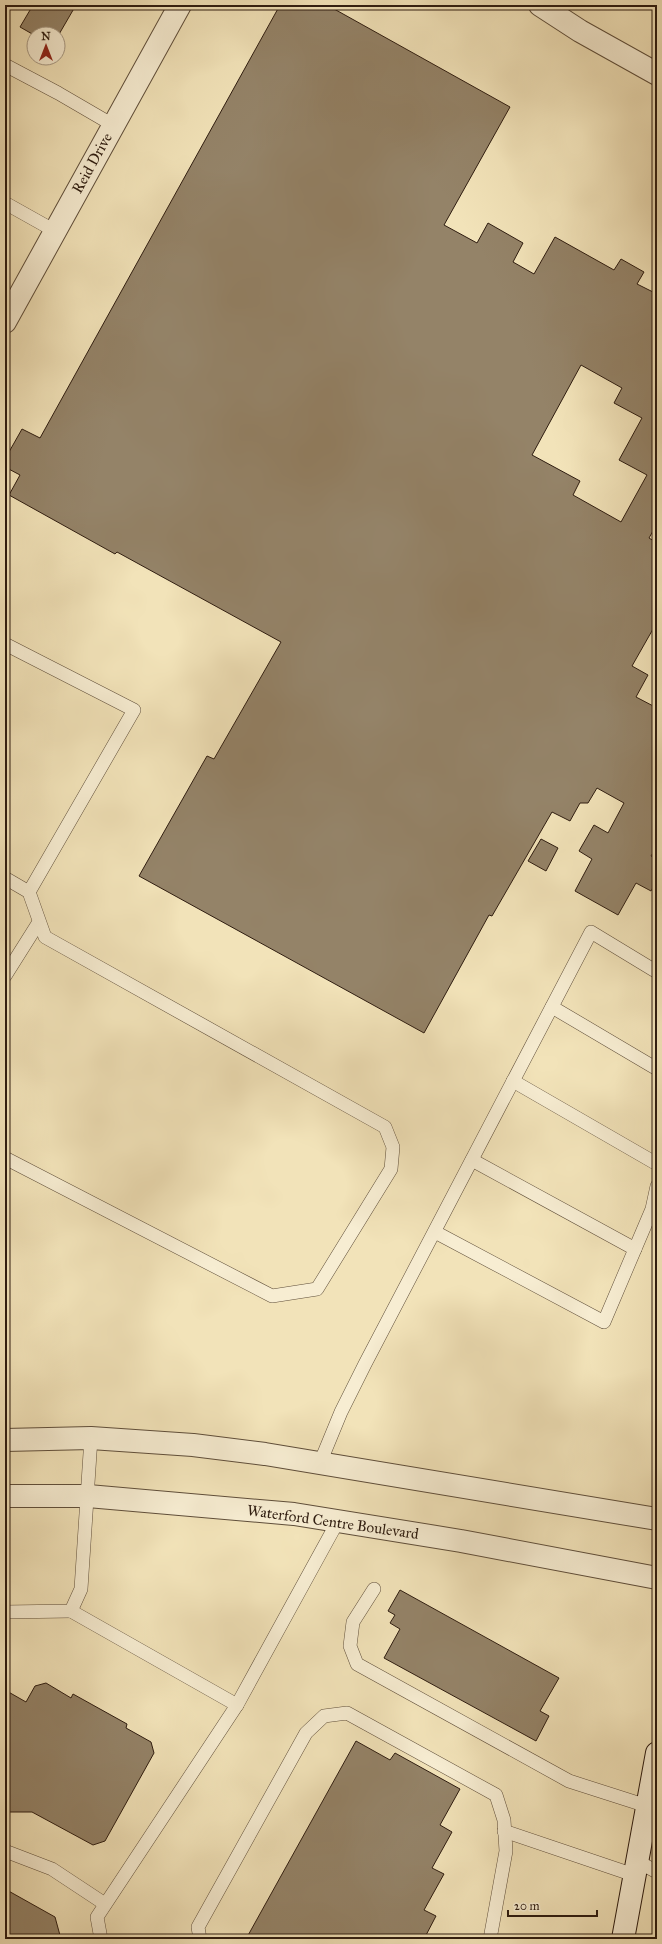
<svg xmlns="http://www.w3.org/2000/svg" width="662" height="1944" viewBox="0 0 662 1944" font-family="'IM FELL Great Primer',serif">
	<style>
		.building { fill: #948368; stroke: #2e1c10; fill-rule: evenodd }
		.lines { fill: none; stroke-linecap: round; stroke-linejoin: round }
		.lane-casing { stroke: #5f4e3a; stroke-width: 14 }
		.street-casing { stroke: #5f4e3a; stroke-width: 24 }
		.secondary-casing { stroke: #2e1c10; stroke-width: 24 }
		.lane { stroke: #f7edd2; stroke-width: 13 }
		.street { stroke: #f7edd2; stroke-width: 22 }
		.secondary { stroke: #f7edd2; stroke-width: 22 }
		.labels { text-anchor: middle; stroke-width: 3; stroke-linejoin: round; paint-order: stroke }
		.street-label { font-size: 15px; fill: #2e1c10; stroke: #f7edd2 }
	</style>
	<rect width="100%" height="100%" fill="#f2e3b9"/>
	<filter id="stains"><feTurbulence type="fractalNoise" baseFrequency=".005" numOctaves="4"/><feColorMatrix values="0 0 0 0 .2 0 0 0 0 .09 0 0 0 0 .02 0 0 0 .5 -.17"/></filter>
	<radialGradient id="worn" r=".72"><stop offset=".6" stop-color="#630" stop-opacity="0"/><stop offset="1" stop-color="#630" stop-opacity=".3"/></radialGradient>
	<g class="building">
		<polygon points="33,5 82,5 80,8 76,5 58,36 58,34 34,35 20,27"/>
		<path d="M280,5H327L510,107L444,225L477,243L488,223L523,243L513,262L534,274L555,237L614,270L621,259L644,272L637,284L657,294V524L649,538L657,543V622L632,666L648,675L636,697L657,708V846L651,856L657,860V880L651,891L636,883L618,915L575,891L592,859L579,851L594,825L608,833L624,803L597,788L588,803H580L570,821L552,812L492,916L489,915L424,1033L139,876L207,756L214,759L281,642L117,552L115,554L9,495L20,475L5,467V459L22,429L40,438ZM581,365L622,388L614,403L642,418L619,460L647,475L621,522L573,495L580,481L532,455Z"/>
		<polygon points="541,839 558,848 546,871 528,861"/>
		<polygon points="400,1590 559,1678 540,1711 549,1716 536,1741 384,1658 400,1629 390,1623 395,1615 388,1611"/>
		<polygon points="46,1683 71,1698 73,1694 127,1724 126,1728 151,1742 154,1753 105,1841 93,1845 32,1812 5,1812 5,1690 26,1702 35,1686"/>
		<polygon points="356,1741 390,1760 395,1753 460,1789 440,1825 452,1832 432,1868 444,1874 424,1910 436,1916 424,1939 246,1939"/>
		<polygon points="5,1889 55,1917 61,1939 5,1939"/>
	</g>
	<g class="lines">
		<g class="lane-casing">
			<g id="lane">
				<polyline points="5,65 58,93 113,125"/>
				<polyline points="5,203 55,231"/>
				<polyline points="5,644 134,710 29,892"/>
				<polyline points="5,878 29,892 45,937 385,1127 393,1147 391,1169 317,1289 272,1296 5,1158"/>
				<polyline points="5,976 39,922"/>
				<polyline points="552,1007 657,1069"/>
				<polyline points="513,1081 657,1164"/>
				<polyline points="472,1160 635,1249"/>
				<polyline points="435,1232 604,1322 652,1209 657,1186"/>
				<polyline points="320,1463 341,1412 365,1364 591,932 657,972"/>
				<polyline points="374,1589 353,1622 350,1646 357,1664 569,1781 647,1806"/>
				<polyline points="71,1611 237,1705"/>
				<polyline points="5,1612 71,1611 81,1589 91,1438"/>
				<polyline points="504,1831 634,1875"/>
				<polyline points="5,1851 52,1869 105,1904"/>
				<polyline points="637,1861 657,1872"/>
				<polyline points="101,1939 97,1917 237,1705 338,1521"/>
				<polyline points="200,1939 198,1927 306,1733 324,1716 347,1713 496,1795 504,1820 506,1851 490,1939"/>
			</g>
		</g>
		<g class="street-casing">
			<g id="street">
				<polyline points="540,5 580,31 657,74"/>
				<polyline points="5,322 180,5"/>
				<polyline points="5,1440 91,1438 193,1445 265,1454 657,1519"/>
				<polyline points="5,1496 88,1496 294,1514 461,1541 657,1578"/>
			</g>
		</g>
		<g class="secondary-casing">
			<polyline id="secondary" points="623,1939 657,1753"/>
		</g>
		<use href="#lane" class="lane"/>
		<use href="#street" class="street"/>
		<use href="#secondary" class="secondary"/>
	</g>
	<g class="labels">
		<g class="street-label">
			<text transform="translate(92 163) rotate(-61)" y="5">Reid Drive</text>
			<text transform="translate(333 1522) rotate(8)" y="5">Waterford Centre Boulevard</text>
		</g>
	</g>
	<rect width="662" height="1944" fill="none" stroke="#f2e3b9" stroke-width="20"/>
	<rect x="6" y="6" width="650" height="1932" fill="none" stroke="#2e1c10" stroke-width="2"/>
	<rect x="10" y="10" width="642" height="1924" fill="none" stroke="#2e1c10"/>
	<g transform="translate(46 46)"><circle r="19" fill="#f7edd2" stroke="#a79984"/>
	<path d="M0-3L7 15L0 10L-7 15Z" fill="#8f2418"/>
	<text y="-6" font-size="11" font-weight="bold" text-anchor="middle" fill="#2e1c10">N</text>
	</g>
	<path d="M508 1910v6h89v-6" fill="none" stroke="#2e1c10" stroke-width="2"/>
	<text x="514" y="1910" font-size="12" fill="#2e1c10" stroke="#f7edd2" stroke-width="3" paint-order="stroke">20 m</text>
	<rect width="100%" height="100%" filter="url(#stains)"/>
	<rect width="100%" height="100%" fill="url(#worn)"/>
</svg>
